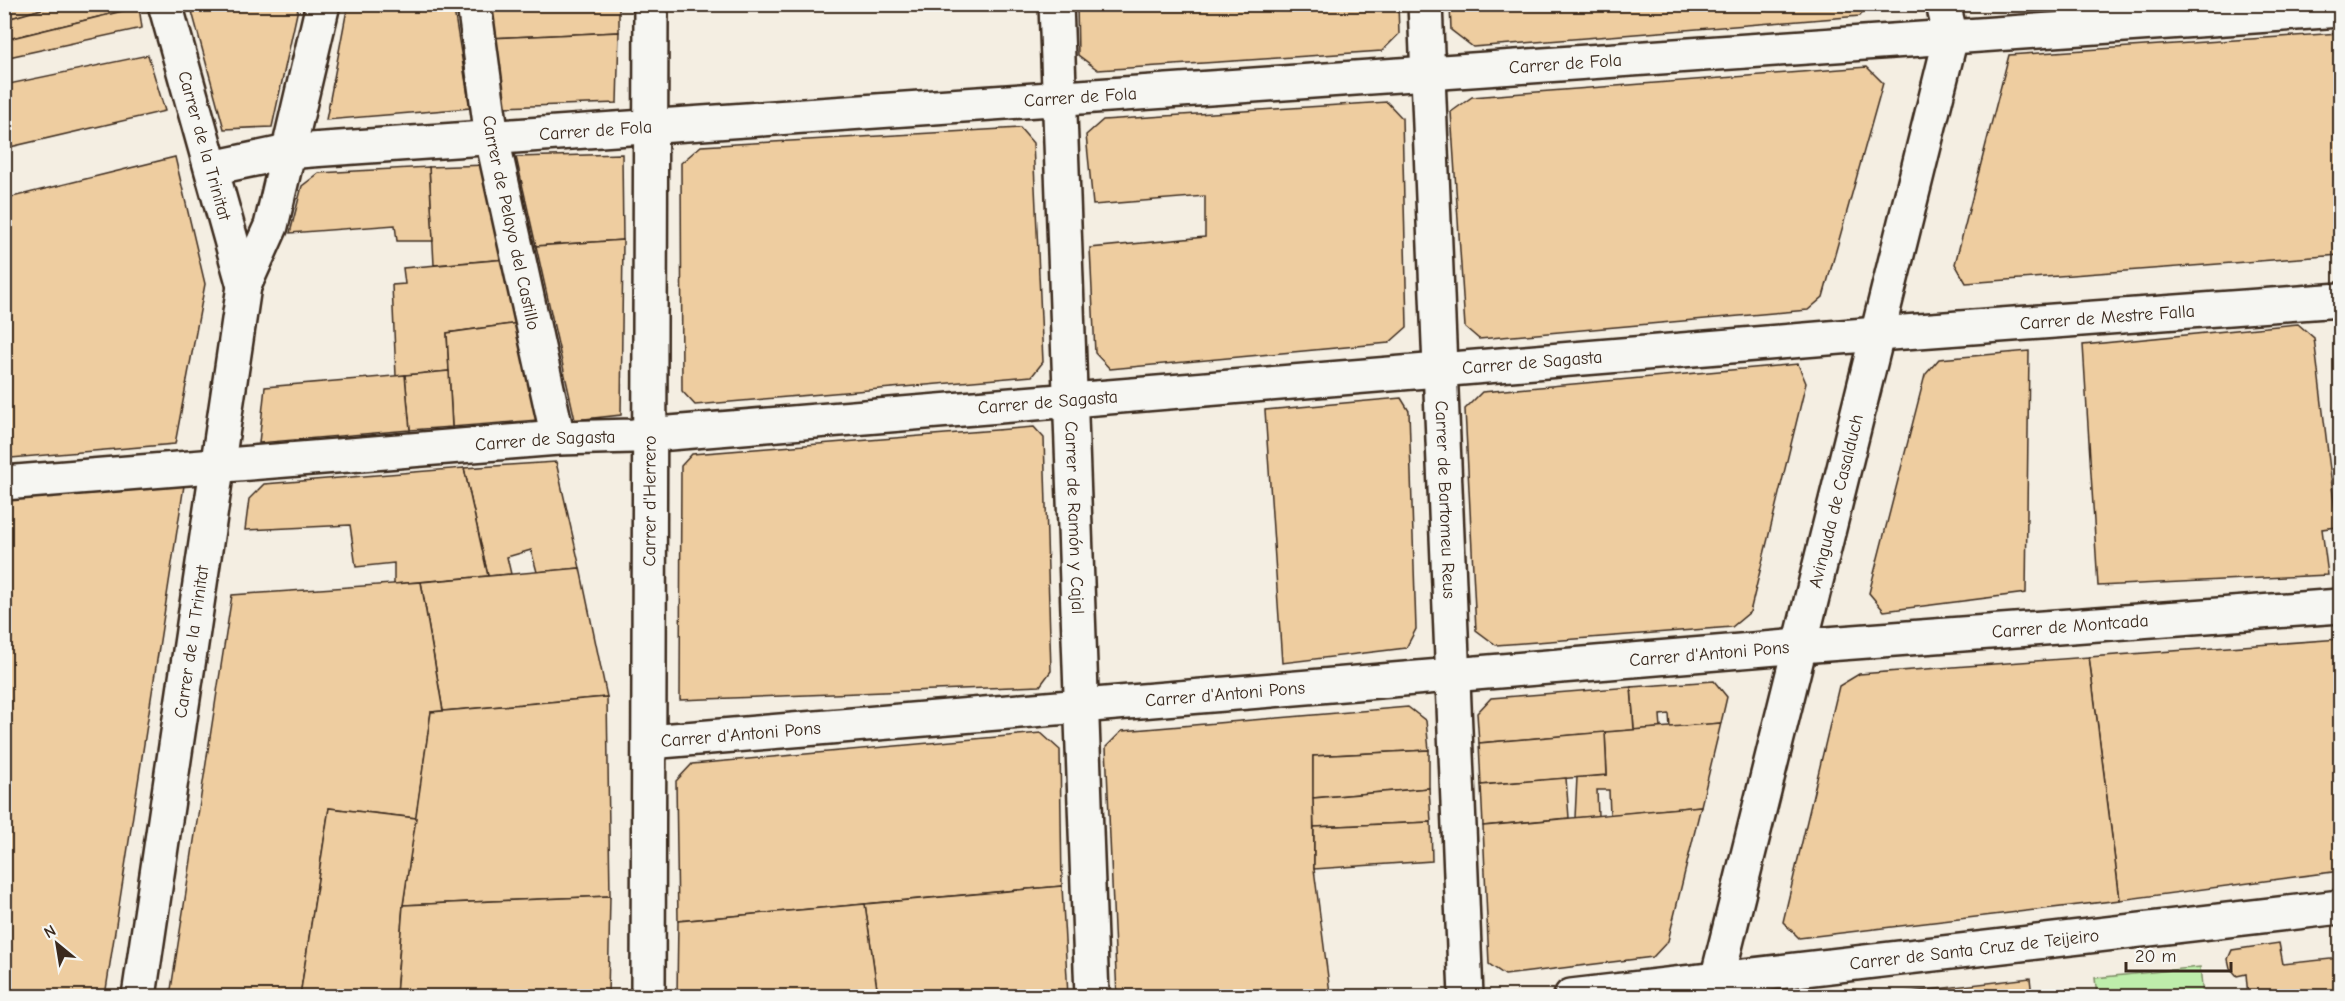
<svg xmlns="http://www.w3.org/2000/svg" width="2345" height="1001" viewBox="0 0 2345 1001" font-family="'Comic Neue',sans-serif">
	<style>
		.green { fill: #beedab; stroke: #7c8c64; stroke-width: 1.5 }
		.building { fill: #eecda0; stroke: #3b2a1e; stroke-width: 1.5 }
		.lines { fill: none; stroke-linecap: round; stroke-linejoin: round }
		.minor-casing { stroke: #3b2a1e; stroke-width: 38 }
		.tertiary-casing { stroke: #3b2a1e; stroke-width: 38 }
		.secondary-casing { stroke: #3b2a1e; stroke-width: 38 }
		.minor { stroke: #f6f6f2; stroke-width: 33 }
		.tertiary { stroke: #f6f6f2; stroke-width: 33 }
		.secondary { stroke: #f6f6f2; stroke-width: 33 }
		.labels { text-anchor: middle; stroke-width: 6; stroke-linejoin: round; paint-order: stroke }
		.street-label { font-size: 18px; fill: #3b2a1e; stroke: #f6f6f2 }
	</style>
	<rect width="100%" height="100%" fill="#f4eee2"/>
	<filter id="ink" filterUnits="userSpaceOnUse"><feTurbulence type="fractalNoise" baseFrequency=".0167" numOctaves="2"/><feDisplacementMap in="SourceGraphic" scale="12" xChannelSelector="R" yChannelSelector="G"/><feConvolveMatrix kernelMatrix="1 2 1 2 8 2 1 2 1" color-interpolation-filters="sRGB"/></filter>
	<g filter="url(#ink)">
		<polygon class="green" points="2200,967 2203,996 2097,996 2095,978"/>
		<g class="building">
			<polygon points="4,4 59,4 4,20"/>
			<polygon points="59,4 138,4 139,7 4,40 4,20"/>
			<polygon points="190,4 299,4 272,127 224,129"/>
			<polygon points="348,4 453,4 470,108 326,120"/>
			<polygon points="484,4 619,4 619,32 490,38"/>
			<polygon points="1077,4 1398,4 1399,34 1382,51 1098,70 1078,55"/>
			<polygon points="1450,4 1870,4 1860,16 1473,47 1451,30"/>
			<polygon points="139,7 142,28 4,58 4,40"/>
			<polygon points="619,32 617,103 502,107 490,38"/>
			<polygon points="2340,33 2340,255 1966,283 1955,264 2009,55"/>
			<polygon points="148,55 165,111 10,147 4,128 4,85"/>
			<polygon points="1867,67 1883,83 1823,297 1808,310 1479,339 1465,327 1451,112 1472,97"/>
			<polygon points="1387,102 1402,118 1407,327 1389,343 1110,369 1095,353 1090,248 1205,237 1205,196 1093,205 1086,135 1103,120"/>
			<polygon points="4,128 10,147 4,149"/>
			<polygon points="1020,128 1033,143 1043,362 1032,376 695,405 682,391 681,163 701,146"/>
			<polygon points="622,154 623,240 536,246 516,157"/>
			<polygon points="175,157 205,284 175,444 11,458 4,416 4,199"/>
			<polygon points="487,165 507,259 434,265 429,167"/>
			<polygon points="429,167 433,241 397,241 395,225 290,233 302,186 319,173"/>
			<polygon points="623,240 621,415 575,420 536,246"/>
			<polygon points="507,259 526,322 447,333 449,371 396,376 392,285 405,284 403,268"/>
			<polygon points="526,322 550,419 452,427 447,333"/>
			<polygon points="2298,324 2314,338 2337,527 2322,529 2328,575 2098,586 2083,345"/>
			<polygon points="2029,351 2026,593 1884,611 1869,593 1925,375 1939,359"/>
			<polygon points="1798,364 1806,383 1750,612 1732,627 1496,645 1476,630 1465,409 1482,392"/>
			<polygon points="449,371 452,427 410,430 405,375"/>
			<polygon points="405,375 410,430 259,443 265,387"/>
			<polygon points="1401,398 1409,411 1416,629 1406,648 1282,663 1265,410"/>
			<polygon points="1034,427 1044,438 1051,671 1040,686 680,700 681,466 692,454"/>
			<polygon points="556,462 580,568 537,572 531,550 507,557 511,574 488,576 464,468"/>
			<polygon points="464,468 488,576 394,584 394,563 356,567 350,525 245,530 249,499 264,484"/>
			<polygon points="185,479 105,996 4,996 4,904 7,896 4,896 4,492"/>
			<polygon points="580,568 607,697 443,711 421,582"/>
			<polygon points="421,582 443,711 431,712 416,818 329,808 300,996 170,996 232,595"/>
			<polygon points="2340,639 2340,871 2120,900 2089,657"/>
			<polygon points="2089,657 2120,900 1799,938 1783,922 1839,686 1859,674"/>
			<polygon points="1714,681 1727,697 1721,723 1670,728 1669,714 1660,715 1661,728 1634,730 1631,687"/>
			<polygon points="1631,687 1634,730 1479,743 1477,713 1491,698"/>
			<polygon points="607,697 610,896 403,905 431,712"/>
			<polygon points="1408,707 1426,721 1429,750 1313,756 1314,869 1330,993 1307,996 1117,996 1106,747 1122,731"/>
			<polygon points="1721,723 1701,806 1610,815 1609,790 1597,790 1598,816 1575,818 1577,777 1607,775 1605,732"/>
			<polygon points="1605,732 1607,775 1481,785 1479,743"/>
			<polygon points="1041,733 1060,750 1062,886 678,921 676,781 692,764"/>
			<polygon points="1429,750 1429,788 1313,798 1313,756"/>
			<polygon points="1566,778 1569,818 1483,826 1481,785"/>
			<polygon points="1429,788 1431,822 1314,827 1313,798"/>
			<polygon points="1701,806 1668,941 1653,957 1505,975 1489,964 1483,826"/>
			<polygon points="329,808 416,818 403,905 396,996 300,996"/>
			<polygon points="1431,822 1432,861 1314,869 1314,827"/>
			<polygon points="1062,886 1068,996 878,996 865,904"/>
			<polygon points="610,896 608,996 396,996 403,905"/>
			<polygon points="865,904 878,996 677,996 678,921"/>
			<polygon points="2279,943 2283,964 2340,958 2340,996 2248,996 2246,974 2237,976 2230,968 2228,959 2232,950"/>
			<polygon points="2030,978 2032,996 1877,996"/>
		</g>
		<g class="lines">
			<g class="minor-casing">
				<g id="minor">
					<path id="s1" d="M165,4L244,286"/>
					<path id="s2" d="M474,4L492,138L558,438"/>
					<path id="s3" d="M1056,4L1092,996"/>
					<path id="s4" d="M1425,4L1466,996"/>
					<path id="s5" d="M212,168L288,152L311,150L1951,37"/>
					<polyline points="244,286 271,226 323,4"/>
					<path id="s6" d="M4,483L558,438L633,436L1877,334L2340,300"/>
					<path id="s7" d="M649,742L1800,646L2340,606"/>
					<path id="s8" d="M1571,996L2340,907"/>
				</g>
			</g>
			<g class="tertiary-casing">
				<g id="tertiary">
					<polyline points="1951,37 2340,10"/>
					<path id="s9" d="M139,996L244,286"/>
					<path id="s10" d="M648,996L651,4"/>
				</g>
			</g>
			<g class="secondary-casing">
				<g id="secondary">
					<path id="s11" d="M1713,996L1951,37L1943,4"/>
				</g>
			</g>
			<use href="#minor" class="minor"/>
			<use href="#tertiary" class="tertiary"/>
			<use href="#secondary" class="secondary"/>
		</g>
	</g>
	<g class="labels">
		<g class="street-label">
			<text dy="6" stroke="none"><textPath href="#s5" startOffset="1358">Carrer de Fola</textPath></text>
			<text dy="6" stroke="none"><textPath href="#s5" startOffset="872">Carrer de Fola</textPath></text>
			<text dy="6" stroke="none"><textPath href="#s5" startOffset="386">Carrer de Fola</textPath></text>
			<text dy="6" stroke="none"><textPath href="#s1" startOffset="147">Carrer de la Trinitat</textPath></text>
			<text dy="6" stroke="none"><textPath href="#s2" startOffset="222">Carrer de Pelayo del Castillo</textPath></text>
			<text dy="6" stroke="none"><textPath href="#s6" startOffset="2110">Carrer de Mestre Falla</textPath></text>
			<text dy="6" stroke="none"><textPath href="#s6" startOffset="1533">Carrer de Sagasta</textPath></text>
			<text dy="6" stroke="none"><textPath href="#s6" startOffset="1047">Carrer de Sagasta</textPath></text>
			<text dy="6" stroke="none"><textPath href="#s6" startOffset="543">Carrer de Sagasta</textPath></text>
			<text dy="6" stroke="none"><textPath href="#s10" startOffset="495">Carrer d'Herrero</textPath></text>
			<text dy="6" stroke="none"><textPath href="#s4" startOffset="496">Carrer de Bartomeu Reus</textPath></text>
			<text dy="6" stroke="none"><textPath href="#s11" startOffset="510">Avinguda de Casalduch</textPath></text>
			<text dy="6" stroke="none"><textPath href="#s3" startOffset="514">Carrer de Ramón y Cajal</textPath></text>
			<text dy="6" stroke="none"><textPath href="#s7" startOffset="1426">Carrer de Montcada</textPath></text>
			<text dy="6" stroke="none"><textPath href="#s9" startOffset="358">Carrer de la Trinitat</textPath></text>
			<text dy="6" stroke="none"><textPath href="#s7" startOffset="1064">Carrer d'Antoni Pons</textPath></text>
			<text dy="6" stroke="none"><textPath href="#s7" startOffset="578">Carrer d'Antoni Pons</textPath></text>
			<text dy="6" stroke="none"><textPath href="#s7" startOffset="92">Carrer d'Antoni Pons</textPath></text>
			<text dy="6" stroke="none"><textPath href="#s8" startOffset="406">Carrer de Santa Cruz de Teijeiro</textPath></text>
		</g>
	</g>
	<rect width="2345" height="1001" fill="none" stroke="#f6f6f2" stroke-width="24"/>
	<rect x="12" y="12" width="2321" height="977" fill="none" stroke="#3b2a1e" stroke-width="2" filter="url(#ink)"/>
	<g transform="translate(57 944) rotate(330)" stroke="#f6f6f2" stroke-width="4.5" paint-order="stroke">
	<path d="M0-4.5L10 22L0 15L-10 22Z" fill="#3b2a1e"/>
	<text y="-9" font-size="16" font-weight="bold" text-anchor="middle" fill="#3b2a1e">N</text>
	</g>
	<path d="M2126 962v9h105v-9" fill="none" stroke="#3b2a1e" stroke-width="3"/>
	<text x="2135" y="962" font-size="18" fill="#3b2a1e" stroke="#f6f6f2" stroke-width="4.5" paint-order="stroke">20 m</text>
</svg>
